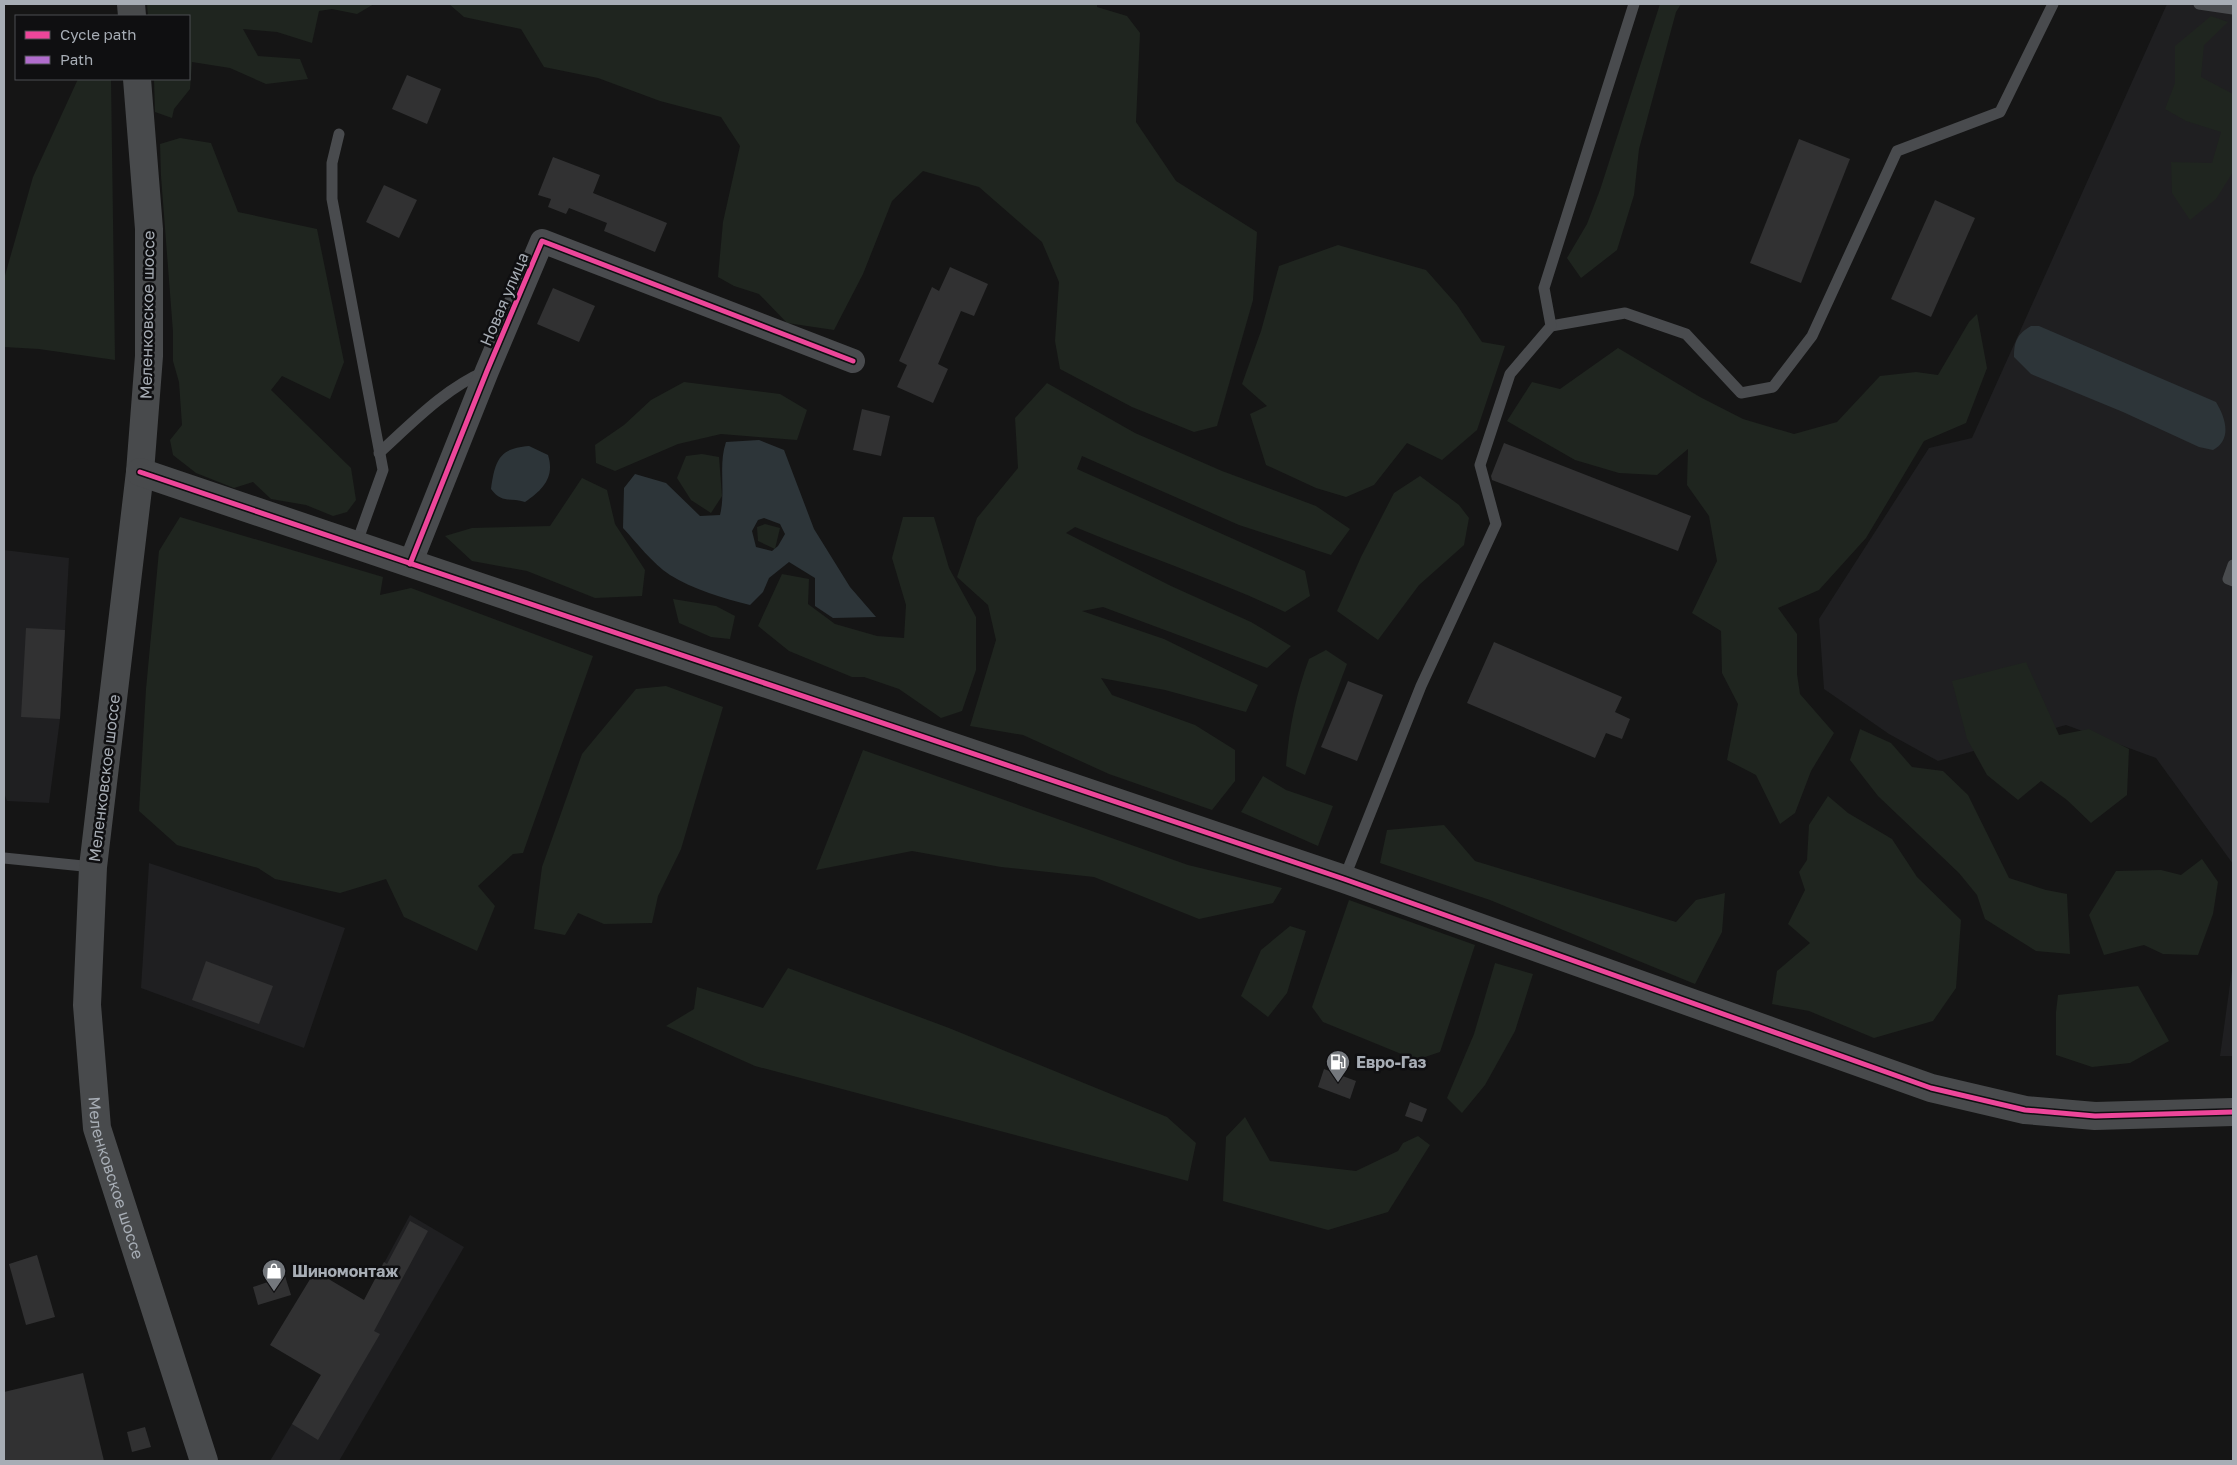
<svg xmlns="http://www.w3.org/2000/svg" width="2237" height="1465" viewBox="0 0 2237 1465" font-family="'Golos Text',sans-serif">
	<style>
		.built { fill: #1f1f21 }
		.green { fill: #1f251f }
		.water { fill: #2d3539; fill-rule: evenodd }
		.building { fill: #313132 }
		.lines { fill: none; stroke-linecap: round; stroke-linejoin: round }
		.lane { stroke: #494b4e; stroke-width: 11 }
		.street { stroke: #494b4e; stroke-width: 24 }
		.secondary { stroke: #484a4c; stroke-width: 28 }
		.quiet { stroke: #b06ccc; stroke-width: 4; stroke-dasharray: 8 4; stroke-linecap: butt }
		.cycleway-casing { stroke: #0f0f11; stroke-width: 8 }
		.cycleway { stroke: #ed469a; stroke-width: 5 }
		.labels { text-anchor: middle; stroke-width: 5; stroke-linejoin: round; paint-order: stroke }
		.street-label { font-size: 16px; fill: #a7adb5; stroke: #0f0f11 }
		.poi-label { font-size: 16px; font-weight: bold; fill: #a7adb5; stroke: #0f0f11; text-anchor: start }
	</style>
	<rect width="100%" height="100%" fill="#151515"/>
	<g class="built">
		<polygon points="2167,4 2233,4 2233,864 2156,758 2066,725 1938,761 1889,734 1824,689 1819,619 1929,448 1972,438"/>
		<polygon points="4,550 69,558 60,719 49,803 7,801 4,793"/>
		<polygon points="149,863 345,928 304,1048 141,988"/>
		<polygon points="2233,963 2233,1056 2220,1056"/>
		<polygon points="410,1215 464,1247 339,1461 270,1461 354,1319"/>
	</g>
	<g class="green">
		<polygon points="147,4 374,4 357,14 332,9 319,11 312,43 277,32 243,29 258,56 300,59 308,79 266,84 230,68 192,62 190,89 174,109 172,118 155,112 154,79 189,79 189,16 148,16"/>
		<polygon points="449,4 1097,4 1097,7 1127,16 1140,33 1136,122 1176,181 1257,232 1253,300 1217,426 1194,432 1132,407 1060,369 1055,341 1059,282 1042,242 979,187 923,171 892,201 863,274 834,330 787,323 759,294 734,286 718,277 723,222 740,146 721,117 660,101 598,78 544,67 521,29 464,17"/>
		<polygon points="1660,4 1681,4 1676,12 1639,149 1634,195 1617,250 1581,278 1567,258 1587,224 1600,190"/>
		<polygon points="2211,16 2228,22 2204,45 2201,77 2233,94 2233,172 2216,199 2190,220 2172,193 2171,162 2212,163 2221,132 2186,121 2165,109 2175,83 2175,46"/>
		<polygon points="78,79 111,79 115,360 39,349 4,347 4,279 33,177"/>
		<polygon points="180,138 211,143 238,212 317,229 344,362 330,399 282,376 271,390 351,468 356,500 347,512 333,516 306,505 271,499 253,482 234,488 196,473 173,455 170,440 182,425 179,382 173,361 173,332 161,176 160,144"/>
		<polygon points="1338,245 1426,270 1457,305 1482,342 1505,346 1477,430 1442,460 1407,443 1374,485 1346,497 1316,488 1266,465 1250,414 1267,406 1242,384 1261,331 1279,266"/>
		<polygon points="1977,314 1987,368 1966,423 1924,441 1866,538 1819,590 1778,608 1797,634 1797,674 1800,694 1834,733 1811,771 1795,813 1780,824 1756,775 1727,760 1738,704 1722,673 1721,631 1692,613 1717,561 1709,516 1687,485 1688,449 1657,475 1619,473 1575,460 1507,421 1532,382 1560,389 1618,348 1700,397 1743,419 1794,434 1837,422 1880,376 1916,372 1938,375 1969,322"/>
		<polygon points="684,382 780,394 807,410 797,440 721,434 678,444 615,471 596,463 595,445 624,425 651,400"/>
		<path d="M1047,383L1135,433L1222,471L1316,506L1350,529L1331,555L1239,525L1082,456L1077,469L1305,571L1310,596L1285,612C1217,580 1145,556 1075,527L1066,533L1171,586L1251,622L1291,646L1267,668L1103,607L1082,611L1164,639L1258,685L1246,712L1165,690L1101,678L1112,695L1195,725L1235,750V781L1212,810L1109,774L1023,735L970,726L996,640L988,605L957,577L977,518L1018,468L1015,418Z"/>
		<polygon points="702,454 719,457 722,496 711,513 691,500 677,478 686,456"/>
		<polygon points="1420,476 1459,505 1469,518 1464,545 1419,585 1378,640 1337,611 1361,557 1394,493"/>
		<polygon points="582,478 607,490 615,524 645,570 642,596 595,598 527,571 472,561 445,536 472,528 550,526"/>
		<polygon points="180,517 383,577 380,595 411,588 593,656 523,853 513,854 478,886 495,906 477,951 404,917 386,879 340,893 275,879 258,868 177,845 139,811 146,689 159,551"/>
		<polygon points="903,517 934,517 949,568 976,617 976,670 962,711 941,718 899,689 864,677 852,677 789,651 758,626 782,574 809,579 808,604 835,624 877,636 904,638 906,605 892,558"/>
		<polygon points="765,524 780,528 775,549 758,541 757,527"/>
		<polygon points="673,599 716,606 735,616 730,639 711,637 679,623"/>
		<path d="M1326,650L1347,664L1305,775L1286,766C1289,728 1296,694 1309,659Z"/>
		<polygon points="2026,662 2059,735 2089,729 2129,749 2127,795 2091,823 2067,800 2041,781 2018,800 1987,775 1967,739 1952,681"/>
		<polygon points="666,686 723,707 681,849 658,896 652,923 604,924 578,913 565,935 534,929 542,867 582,754 636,689"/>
		<polygon points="1860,729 1891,743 1912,767 1943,771 1968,795 2009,878 2046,890 2067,894 2070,954 2036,951 1985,919 1977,895 1959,873 1878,796 1850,760"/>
		<polygon points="863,750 1188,865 1282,888 1273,903 1199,919 1094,877 1001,867 912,851 816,870"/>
		<polygon points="1263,776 1286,790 1333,806 1318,846 1241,812"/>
		<polygon points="1828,796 1848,813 1892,839 1917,877 1961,920 1956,988 1933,1021 1874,1038 1809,1011 1772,1004 1777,971 1810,943 1788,924 1805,890 1799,872 1807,860 1809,825"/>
		<polygon points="1444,825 1475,861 1676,922 1696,900 1725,893 1722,932 1695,984 1490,900 1380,863 1387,830"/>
		<polygon points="2202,859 2218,882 2213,914 2198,955 2163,954 2144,945 2104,955 2089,915 2116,871 2161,870 2181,875"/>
		<polygon points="1349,900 1475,945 1440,1052 1416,1060 1323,1022 1312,1007"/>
		<polygon points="1290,926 1306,931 1287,993 1268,1017 1241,996 1261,950"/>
		<polygon points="1495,963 1533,974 1515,1031 1485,1085 1462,1113 1447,1098 1474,1034"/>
		<polygon points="788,968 949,1028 1167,1117 1196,1143 1188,1181 755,1066 666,1026 694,1009 697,987 763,1008"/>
		<polygon points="2138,986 2169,1041 2130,1063 2092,1067 2056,1055 2056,1012 2058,995"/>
		<polygon points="1245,1117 1270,1161 1356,1171 1398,1151 1403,1143 1418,1136 1430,1145 1388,1212 1328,1230 1223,1201 1226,1137"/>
	</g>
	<g class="water">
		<path d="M2031,326H2039L2216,402C2225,417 2233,439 2213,450L2199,447L2123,412L2031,374L2014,357C2014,342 2017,334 2031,326Z"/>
		<path d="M759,440L784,450L814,529L850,587L876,617L833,618L815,606V578L789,562L769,578L763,592L750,605C725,599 692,589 670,575C652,563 637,543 623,528L624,488L635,474L666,483L700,516L720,515C726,491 718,465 726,442ZM764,518L780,524L785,534L778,546L772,551L756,547L752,531L758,520Z"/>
		<path d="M529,446L548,455C555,477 543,490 525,502C510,497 502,504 491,489C495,461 499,448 529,446Z"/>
	</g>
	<g class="building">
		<polygon points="407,75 441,89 427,124 392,109"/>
		<polygon points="1799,139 1850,159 1801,283 1750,263"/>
		<polygon points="553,157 600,175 593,193 667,223 655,252 604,231 607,223 569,208 566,214 548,207 551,199 538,195"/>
		<polygon points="384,185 417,200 399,238 366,222"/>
		<polygon points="1935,200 1975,218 1931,317 1891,299"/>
		<polygon points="950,267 988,284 974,316 961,311 938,364 948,369 933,403 897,387 907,365 899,361 932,287 939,291"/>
		<polygon points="553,288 595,306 579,342 537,324"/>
		<polygon points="862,409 890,416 881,456 853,450"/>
		<polygon points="1504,443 1691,516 1678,551 1492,480 1491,476"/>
		<polygon points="26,628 65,630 60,719 21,717"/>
		<polygon points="1494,642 1622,697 1615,712 1630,719 1622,739 1606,733 1595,758 1467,703"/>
		<polygon points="1348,681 1383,695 1357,761 1321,747"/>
		<polygon points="206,961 273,986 259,1024 192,1000"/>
		<polygon points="1324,1069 1356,1081 1350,1099 1318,1087"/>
		<polygon points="1410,1102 1427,1109 1422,1122 1405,1116"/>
		<polygon points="410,1221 428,1231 374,1331 380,1334 318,1440 292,1424 321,1375 270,1345 315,1271 364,1300 384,1262 387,1264"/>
		<polygon points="37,1255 55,1317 26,1325 9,1264"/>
		<polygon points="285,1276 291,1295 258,1305 253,1287"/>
		<polygon points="83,1373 104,1461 4,1461 4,1392"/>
		<polygon points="145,1427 151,1447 132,1452 127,1432"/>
	</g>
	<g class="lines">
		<g class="lane">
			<polyline points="2199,4 2233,9"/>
			<polyline points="339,134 332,163 332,199 383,470 356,545"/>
			<polyline points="1551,326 1625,313 1686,334 1741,393 1773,387 1812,336 1897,151 2000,112 2053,4"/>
			<path d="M379,453C411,424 445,388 486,371"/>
			<polyline points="2233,565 2228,579 2233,581"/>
			<polyline points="4,858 93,867"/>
			<polyline points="1344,879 1421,686 1496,524 1480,465 1510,374 1551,326 1544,288 1634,4"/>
		</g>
		<polyline class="street" points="410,564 487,371 542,241 853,361"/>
		<g class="secondary">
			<polyline points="131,4 132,16"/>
			<path id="s1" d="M137,79L149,229V356L140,472L93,867L87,1005L97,1128L204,1461"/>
			<polyline points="140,472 1344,879 1931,1088 2025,1110 2095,1116 2233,1112"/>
		</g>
		<polyline class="quiet" points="2211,5 2211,4"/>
		<g class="cycleway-casing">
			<g id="cycleway">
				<polyline points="140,472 1344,879 1931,1088 2025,1110 2095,1116 2233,1112"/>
				<polyline points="410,564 487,371 542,241 853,361"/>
			</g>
		</g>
		<use href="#cycleway" class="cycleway"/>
	</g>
	<defs>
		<g id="fuel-pin" transform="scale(1.25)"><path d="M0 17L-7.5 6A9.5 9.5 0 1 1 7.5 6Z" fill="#74787d" stroke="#0f0f11"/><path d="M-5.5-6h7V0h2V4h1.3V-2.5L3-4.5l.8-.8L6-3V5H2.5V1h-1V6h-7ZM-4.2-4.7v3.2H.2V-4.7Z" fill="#fff"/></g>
		<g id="shop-pin" transform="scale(1.25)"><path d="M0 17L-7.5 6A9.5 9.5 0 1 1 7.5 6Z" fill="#74787d" stroke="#0f0f11"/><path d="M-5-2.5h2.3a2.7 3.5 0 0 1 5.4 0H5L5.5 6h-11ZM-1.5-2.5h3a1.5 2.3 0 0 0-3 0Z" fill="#fff"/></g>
	</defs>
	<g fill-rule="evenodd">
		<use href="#fuel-pin" x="1338" y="1062"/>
		<use href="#shop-pin" x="274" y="1271"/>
	</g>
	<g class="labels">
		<g class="street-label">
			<text transform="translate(504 299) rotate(-67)" y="6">Новая улица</text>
			<text transform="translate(147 315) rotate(-89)" y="6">Меленковское шоссе</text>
			<text transform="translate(104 778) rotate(-83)" y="6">Меленковское шоссе</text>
			<text dy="6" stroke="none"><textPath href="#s1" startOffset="1106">Меленковское шоссе</textPath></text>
		</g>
		<g class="poi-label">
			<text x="1356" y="1068">Евро-Газ</text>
			<text x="292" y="1277">Шиномонтаж</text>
		</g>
	</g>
	<rect width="2237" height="1465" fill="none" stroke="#a7adb5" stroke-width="10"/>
	<rect x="15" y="15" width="175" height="65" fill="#0f0f11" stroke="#4c4e53"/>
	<rect x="25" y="31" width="25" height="8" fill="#ed469a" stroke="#4c4e53"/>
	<text x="60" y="40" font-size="15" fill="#a7adb5">Cycle path</text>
	<rect x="25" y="56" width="25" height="8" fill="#b06ccc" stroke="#4c4e53"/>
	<text x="60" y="65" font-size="15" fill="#a7adb5">Path</text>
</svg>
